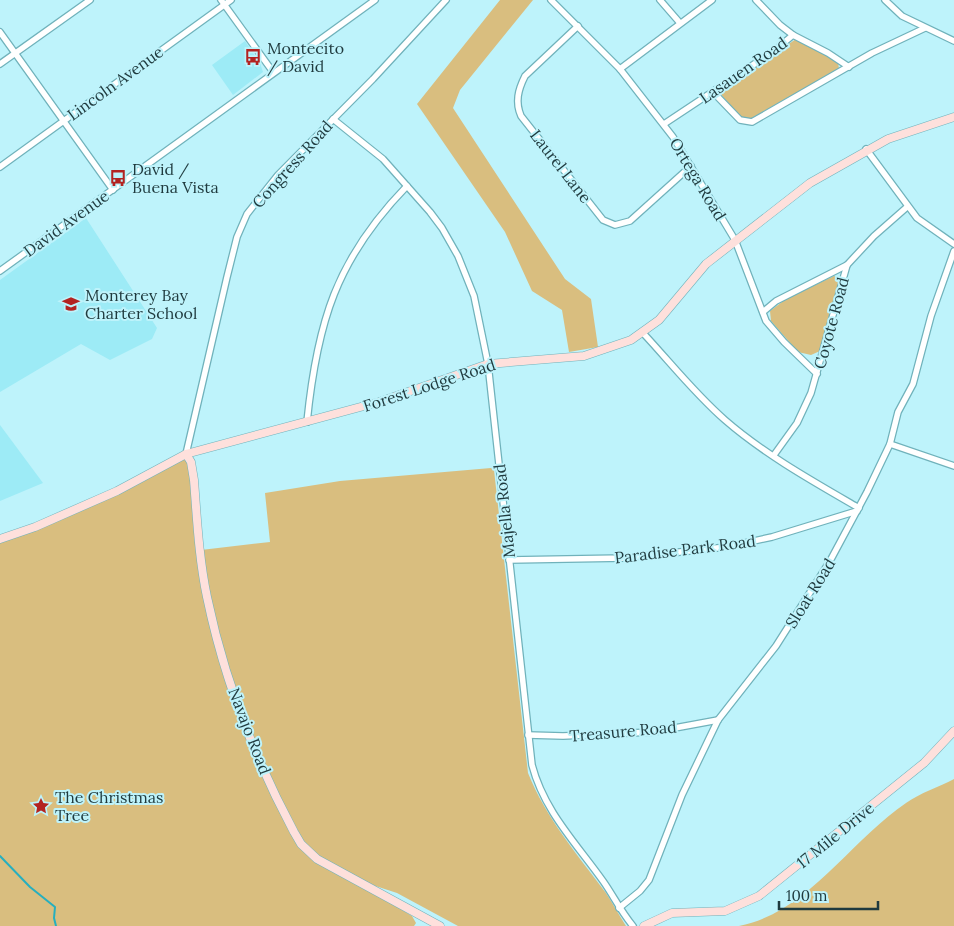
<svg xmlns="http://www.w3.org/2000/svg" width="954" height="926" viewBox="0 0 954 926" font-family="Lora,serif">
	<style>
		.built { fill: #9debf6 }
		.green { fill: #d9be7f }
		.lines { fill: none; stroke-linecap: round; stroke-linejoin: round }
		.stream { stroke: #26afbf; stroke-width: 2 }
		.street-casing { stroke: #70b2bb; stroke-width: 8 }
		.secondary-casing { stroke: #70b2bb; stroke-width: 9 }
		.street { stroke: #fff; stroke-width: 5.5 }
		.secondary { stroke: #fee0dc; stroke-width: 8 }
		.labels { text-anchor: middle; stroke-width: 4; stroke-linejoin: round; paint-order: stroke }
		.poi-label { font-size: 16px; fill: #1f3a3e; stroke: #bef3fb; text-anchor: start }
		.street-label { font-size: 16px; fill: #1f3a3e; stroke: #bef3fb }
	</style>
	<rect width="100%" height="100%" fill="#bef3fb"/>
	<g class="built">
		<polygon points="245,41 260,63 263,72 233,95 212,65"/>
		<polygon points="86,218 157,328 152,339 110,360 81,344 0,392 0,280"/>
		<polygon points="0,425 43,483 0,501"/>
	</g>
	<g class="green">
		<polygon points="500,0 533,0 460,90 453,108 565,279 591,299 598,347 569,352 562,310 532,291 505,232 417,104"/>
		<polygon points="796,39 838,62 839,69 750,119 741,118 719,92"/>
		<polygon points="834,276 840,278 820,351 811,355 798,352 771,321 770,311 786,299"/>
		<path d="M186,454L191,462L201,550L270,542L265,493L340,481L491,468L494,470L528,773C546,818 577,854 606,893C613,904 619,915 626,926H458L397,893L351,878L412,916L416,923L414,926H0V539L35,527Z"/>
		<path d="M954,779V926H739C807,913 851,840 906,803C920,793 939,787 954,779Z"/>
	</g>
	<g class="lines">
		<polyline class="stream" points="0,856 30,887 55,907 54,918 56,926"/>
		<g class="street-casing">
			<g id="street">
				<polyline points="221,0 273,72"/>
				<polyline points="551,0 620,69 673,137 735,240 766,321 784,342 817,374"/>
				<polyline points="660,0 680,23"/>
				<polyline points="756,0 780,25 793,35"/>
				<polyline points="885,0 902,16 954,41"/>
				<path d="M578,26L525,76C518,90 515,102 521,116L603,220L615,225L630,221L691,166"/>
				<polyline points="0,32 113,190"/>
				<polyline points="0,64 90,0"/>
				<polyline points="620,69 712,0"/>
				<polyline points="713,92 740,120 752,122 872,53 925,28"/>
				<path d="M333,119L383,159L430,212L442,228L458,256L474,296L488,364L532,765C544,811 576,843 603,881C613,895 621,912 633,926"/>
				<polyline points="664,124 774,51 793,35 828,53 849,67"/>
				<polyline points="866,149 917,218 954,244"/>
				<polyline points="0,167 231,0"/>
				<polyline points="0,271 375,0"/>
				<polyline points="763,312 776,301 847,265"/>
				<path d="M643,333C670,362 695,394 725,420C764,454 814,482 859,508"/>
				<path d="M307,422C317,323 336,259 407,186"/>
				<polyline points="890,444 954,466"/>
				<polyline points="186,454 227,277 237,237 247,214 278,175 373,79 446,0"/>
				<polyline points="774,455 797,423 811,393 847,265 874,236 907,207"/>
				<polyline points="509,560 625,558 726,547 772,537 857,511"/>
				<polyline points="528,735 563,736 653,732 718,720"/>
				<polyline points="619,908 640,891 649,880 682,795 718,720 776,646 830,561 867,492 890,444 898,412 913,384 931,316 954,251"/>
			</g>
		</g>
		<g class="secondary-casing">
			<g id="secondary">
				<path d="M186,454L191,462L194,480C197,519 199,559 207,597C224,679 255,759 294,832L301,844L317,859L440,926"/>
				<polyline points="0,539 35,527 117,491 186,454 379,402 488,364 584,356 631,340 659,320 706,264 810,183 888,139 954,117"/>
				<polyline points="644,926 672,913 725,911 759,896 924,763 954,731"/>
			</g>
		</g>
		<use href="#street" class="street"/>
		<use href="#secondary" class="secondary"/>
	</g>
	<defs>
		<g id="bus-bare" transform="scale(1.35)"><path d="M-5-6H5V4H4V6H2V4H-2V6H-4V4H-5ZM-3.5-4V0h7V-4ZM-3.5 1.2v1.5H-2V1.2ZM2 1.2v1.5H3.5V1.2Z" fill="#b32321" stroke="#bef3fb" stroke-width="2.5" paint-order="stroke"/></g>
		<g id="school-bare" transform="scale(1.35)"><path d="M0-5L7-2L0 1L-7-2ZM-4 1L0 2.5L4 1V4Q0 6-4 4Z" fill="#b32321" stroke="#bef3fb" stroke-width="2.5" paint-order="stroke"/></g>
		<g id="sight-bare" transform="scale(1.35)"><path d="M0-6L1.8-2.2L6-1.7L2.9 1.2L3.7 5.4L0 3.3L-3.7 5.4L-2.9 1.2L-6-1.7L-1.8-2.2Z" fill="#b32321" stroke="#bef3fb" stroke-width="2.5" paint-order="stroke"/></g>
	</defs>
	<g fill-rule="evenodd">
		<use href="#bus-bare" x="253" y="57"/>
		<use href="#bus-bare" x="118" y="178"/>
		<use href="#school-bare" x="71" y="304"/>
		<use href="#sight-bare" x="41" y="806"/>
	</g>
	<g class="labels">
		<g class="poi-label">
			<text x="267" y="54">Montecito<tspan x="267" dy="18">/ David</tspan></text>
			<text x="132" y="175">David /<tspan x="132" dy="18">Buena Vista</tspan></text>
			<text x="85" y="301">Monterey Bay<tspan x="85" dy="18">Charter School</tspan></text>
			<text x="55" y="803">The Christmas<tspan x="55" dy="18">Tree</tspan></text>
		</g>
		<g class="street-label">
			<text transform="translate(743 70) rotate(-35)" y="6">Lasauen Road</text>
			<text transform="translate(115 83) rotate(-36)" y="6">Lincoln Avenue</text>
			<text transform="translate(292 164) rotate(-48)" y="6">Congress Road</text>
			<text transform="translate(561 166) rotate(52)" y="6">Laurel Lane</text>
			<text transform="translate(698 179) rotate(59)" y="6">Ortega Road</text>
			<text transform="translate(66 223) rotate(-36)" y="6">David Avenue</text>
			<text transform="translate(831 323) rotate(-75)" y="6">Coyote Road</text>
			<text transform="translate(429 385) rotate(-18)" y="6">Forest Lodge Road</text>
			<text transform="translate(504 511) rotate(-96)" y="6">Majella Road</text>
			<text transform="translate(685 549) rotate(-7)" y="6">Paradise Park Road</text>
			<text transform="translate(810 593) rotate(-58)" y="6">Sloat Road</text>
			<text transform="translate(250 731) rotate(69)" y="6">Navajo Road</text>
			<text transform="translate(623 731) rotate(-5)" y="6">Treasure Road</text>
			<text transform="translate(835 835) rotate(-39)" y="6">17 Mile Drive</text>
		</g>
	</g>
	<path d="M779 901v8h99v-8" fill="none" stroke="#1f3a3e" stroke-width="2.5"/>
	<text x="786" y="901" font-size="15" fill="#1f3a3e" stroke="#bef3fb" stroke-width="4" paint-order="stroke">100 m</text>
</svg>
